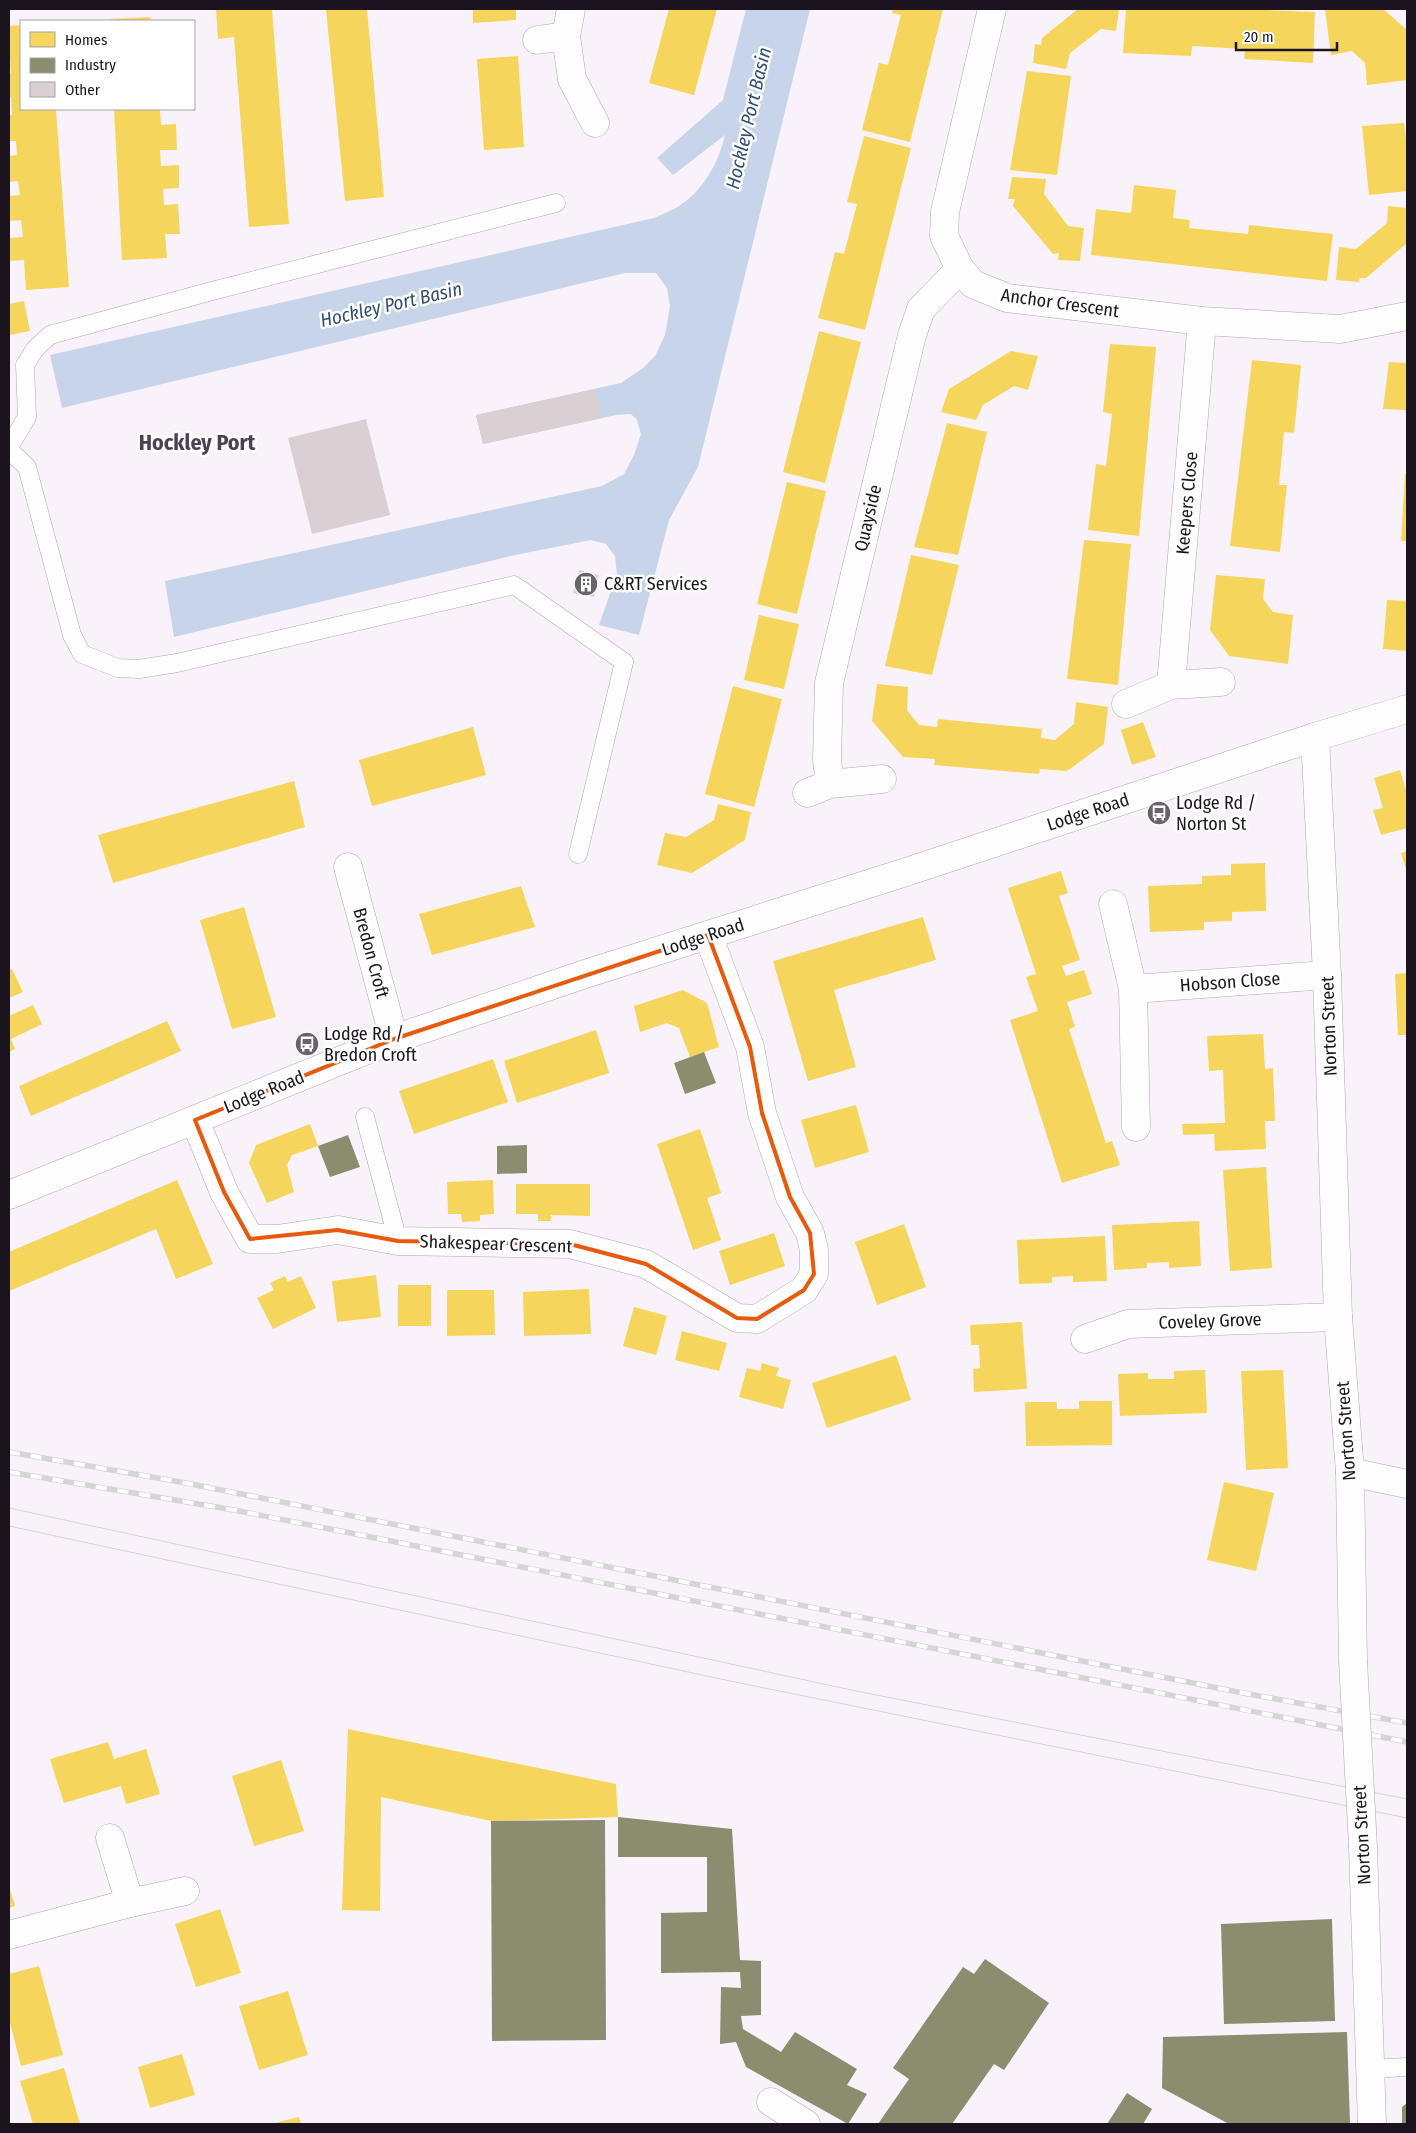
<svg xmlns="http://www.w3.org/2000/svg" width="1416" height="2133" viewBox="0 0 1416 2133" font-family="'Fira Sans Condensed',sans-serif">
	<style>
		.water { fill: #c7d4e9 }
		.homes { fill: #f6d55c }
		.industry { fill: #8c8c6e }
		.building { fill: #dad0d3 }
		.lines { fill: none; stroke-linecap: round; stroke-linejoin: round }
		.service-casing { stroke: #afa8b1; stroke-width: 19 }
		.minor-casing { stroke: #afa8b1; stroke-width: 29 }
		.tertiary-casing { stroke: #afa8b1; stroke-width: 29 }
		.service { stroke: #fefdfe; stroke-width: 18 }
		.minor { stroke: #fefdfe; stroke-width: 28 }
		.tertiary { stroke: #fefdfe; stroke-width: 28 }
		.tram { stroke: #d6d4d7; stroke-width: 1 }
		.rail-casing { stroke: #d6d4d7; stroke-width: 5.5 }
		.rail { stroke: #fff; stroke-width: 4; stroke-dasharray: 11; stroke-linecap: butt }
		.minor-bridge-casing { stroke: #afa8b1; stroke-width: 29; stroke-linecap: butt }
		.minor-bridge { stroke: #fefdfe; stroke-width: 28 }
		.marked { fill: none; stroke: #e8590c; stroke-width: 4; stroke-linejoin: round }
		.labels { text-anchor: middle; stroke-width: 5; stroke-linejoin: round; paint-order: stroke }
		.street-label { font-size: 18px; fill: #1b141e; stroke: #fff }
		.poi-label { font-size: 18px; fill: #1b141e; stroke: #fff; text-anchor: start }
		.water-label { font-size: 19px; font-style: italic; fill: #2e4d73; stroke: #fff }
		.district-label { font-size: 22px; font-weight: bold; fill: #4f3f55; stroke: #fff }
	</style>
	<rect width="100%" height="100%" fill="#f9f2fb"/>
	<path class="water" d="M746,9H810L698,467L669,520L639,635L599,625L617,574L615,556L606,544L591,540L515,555L174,637L165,581L602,486L624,474L634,455L641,434L637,420L631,414L616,415L483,444L476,415L621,383L643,368L655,356L665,335L670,306L667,288L656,273H625L62,408L50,355L654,218C662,214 671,211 679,206C703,191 719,162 725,135L673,175L657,158L723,100Z"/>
	<g class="homes">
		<polygon points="216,9 272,9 289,224 249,227 234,37 218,39"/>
		<polygon points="326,9 367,9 384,197 345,201"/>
		<polygon points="473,9 516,9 516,20 473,23"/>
		<polygon points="669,9 717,9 694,95 649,83"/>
		<polygon points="893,9 943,9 910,142 862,130 879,63 888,65 901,15 892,13"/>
		<polygon points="1078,9 1119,9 1116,31 1101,29 1070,53 1066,69 1033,63 1035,44 1041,45 1042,38"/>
		<polygon points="1126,9 1237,9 1315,12 1313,63 1244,59 1245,49 1192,46 1191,56 1123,53"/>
		<polygon points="1333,9 1383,9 1406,29 1407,80 1367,85 1365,63 1352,51 1331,55 1325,10"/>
		<polygon points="150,17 151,21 110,21 110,19"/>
		<polygon points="21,25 21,109 56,109 69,287 26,290 24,260 9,261 9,238 23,237 21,220 9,221 9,196 20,195 18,181 9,182 9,156 17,155 16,141 9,141 9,115 12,115 11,97 9,97 9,73 11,73 10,57 9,57 9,26"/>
		<polygon points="518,56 524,147 484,150 477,59"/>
		<polygon points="1027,71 1071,76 1057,175 1010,170"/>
		<polygon points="114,109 160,109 161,125 176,124 177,150 160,150 161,166 179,165 179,188 163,189 164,205 178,204 180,234 165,234 167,258 122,260"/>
		<polygon points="1404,123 1407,147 1407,191 1369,195 1362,126"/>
		<polygon points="864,136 911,148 865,330 818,318 835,252 844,254 857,204 847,202"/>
		<polygon points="1012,177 1046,179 1044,194 1068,226 1084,228 1080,261 1058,260 1059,253 1053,254 1013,206 1015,199 1008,199"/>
		<polygon points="1134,185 1176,190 1173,218 1190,220 1189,228 1248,234 1249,225 1333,234 1327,281 1091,255 1096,209 1131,213"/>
		<polygon points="1388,206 1407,208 1407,243 1366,278 1359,278 1359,282 1336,280 1339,247 1356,249 1387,223"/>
		<polygon points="24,301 30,331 9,335 9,304"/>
		<polygon points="819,331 861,342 825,483 783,472"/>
		<polygon points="1110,344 1156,347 1139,536 1088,530 1096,464 1106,466 1112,414 1103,412"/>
		<polygon points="1011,351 1038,356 1028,390 1014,386 983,405 976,420 941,412 949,389"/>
		<polygon points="1252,360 1301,365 1294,433 1284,432 1279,485 1287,485 1280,552 1230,546"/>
		<polygon points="1389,362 1407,363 1407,414 1405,410 1383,409"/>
		<polygon points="947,423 987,432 958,555 914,547"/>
		<polygon points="1405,474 1407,474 1407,541 1401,541"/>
		<polygon points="787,482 826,491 797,614 757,604"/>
		<polygon points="1084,540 1131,544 1118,685 1067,679"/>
		<polygon points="911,555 959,565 932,675 885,666"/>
		<polygon points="1216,575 1265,579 1263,599 1273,612 1293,615 1288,664 1229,656 1210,630"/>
		<polygon points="1387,600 1407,601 1407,651 1383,649"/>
		<polygon points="759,615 799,624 784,689 744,680"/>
		<polygon points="877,684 908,687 907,710 919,725 937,727 938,719 1042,729 1041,738 1055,740 1074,724 1076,702 1108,707 1104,744 1067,771 1040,769 1039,774 934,765 935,759 903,757 872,721"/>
		<polygon points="733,686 782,699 754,807 705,794"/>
		<polygon points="1143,722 1156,757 1132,765 1121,730"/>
		<polygon points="473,727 486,775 372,806 359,760"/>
		<polygon points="1400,770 1407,794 1407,828 1381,835 1373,810 1383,808 1374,778"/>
		<polygon points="294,781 305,827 113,883 98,835"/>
		<polygon points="718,804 751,812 745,840 692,873 657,865 665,833 686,837 714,820"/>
		<polygon points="1407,851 1407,872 1401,853"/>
		<polygon points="1265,863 1266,911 1232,912 1232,921 1204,922 1204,930 1150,932 1148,886 1202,884 1202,876 1231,875 1231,864"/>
		<polygon points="1061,871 1068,893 1059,896 1080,960 1062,966 1066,976 1084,970 1092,994 1067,1002 1075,1027 1069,1029 1106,1143 1112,1141 1120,1165 1062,1183 1010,1020 1038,1011 1026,977 1036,974 1008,888"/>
		<polygon points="521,886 535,927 432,955 419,914"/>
		<polygon points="244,907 276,1017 232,1029 200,920"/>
		<polygon points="923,917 936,960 834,990 856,1067 808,1081 773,961"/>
		<polygon points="12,969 23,992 9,998 9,971"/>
		<polygon points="1407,973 1407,1035 1398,1035 1395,974"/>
		<polygon points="683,990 707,1003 719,1047 690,1057 679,1028 667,1023 640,1032 634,1006"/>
		<polygon points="33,1005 42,1024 11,1039 15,1049 9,1052 9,1016"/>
		<polygon points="167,1021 181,1051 31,1116 19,1086"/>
		<polygon points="596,1030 609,1073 517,1103 504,1061"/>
		<polygon points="1263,1034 1265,1069 1273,1068 1275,1121 1265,1121 1266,1149 1215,1151 1214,1134 1183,1135 1182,1124 1225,1123 1223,1070 1209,1071 1207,1036"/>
		<polygon points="493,1059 508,1102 414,1134 399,1091"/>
		<polygon points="856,1105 869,1152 815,1168 801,1120"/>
		<polygon points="310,1124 318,1146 292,1155 287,1165 294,1192 267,1203 249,1163 256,1145"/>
		<polygon points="700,1129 721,1193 707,1198 721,1240 693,1250 657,1144"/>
		<polygon points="1266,1167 1272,1268 1230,1271 1223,1170"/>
		<polygon points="177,1180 213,1264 176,1279 156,1229 9,1291 9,1252"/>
		<polygon points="493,1180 494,1214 480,1215 480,1221 462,1222 461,1214 448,1214 447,1182"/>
		<polygon points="516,1184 590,1184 590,1216 551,1215 551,1221 538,1221 538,1214 516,1214"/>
		<polygon points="1199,1221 1201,1266 1169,1268 1169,1262 1147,1263 1147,1268 1114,1270 1112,1225"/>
		<polygon points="904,1224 926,1287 877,1305 855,1242"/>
		<polygon points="774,1233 785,1266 730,1285 719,1251"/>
		<polygon points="1105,1236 1107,1281 1073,1282 1073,1276 1052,1277 1052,1283 1019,1284 1017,1240"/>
		<polygon points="376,1275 381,1317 337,1322 332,1281"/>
		<polygon points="285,1276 288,1282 301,1276 316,1308 273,1329 257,1298 274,1290 270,1283"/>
		<rect x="398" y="1285" width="33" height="41"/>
		<polygon points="589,1289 591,1334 524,1336 523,1292"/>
		<polygon points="447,1290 494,1290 495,1335 447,1336"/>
		<polygon points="634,1307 667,1316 656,1355 623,1346"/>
		<polygon points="1022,1322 1027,1389 974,1392 973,1369 980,1368 979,1345 971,1345 970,1325"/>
		<polygon points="682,1331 727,1343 719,1371 675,1360"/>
		<polygon points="896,1355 911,1400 827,1428 812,1383"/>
		<polygon points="762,1363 779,1368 776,1376 791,1380 783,1409 739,1397 747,1368 760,1371"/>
		<polygon points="1205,1370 1207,1413 1120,1416 1118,1374 1148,1373 1148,1379 1174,1379 1174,1371"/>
		<polygon points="1283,1370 1288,1468 1246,1470 1241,1371"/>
		<polygon points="1079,1401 1112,1401 1112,1445 1026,1446 1025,1402 1057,1402 1057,1409 1079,1409"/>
		<polygon points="1224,1482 1274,1493 1256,1571 1207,1560"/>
		<polygon points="348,1729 616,1784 618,1817 491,1821 381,1797 380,1911 342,1910"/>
		<polygon points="108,1742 114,1759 146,1749 160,1794 126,1804 121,1786 64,1803 50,1759"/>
		<polygon points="281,1760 304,1831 254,1846 232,1776"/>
		<polygon points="9,1886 15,1906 9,1908"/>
		<polygon points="220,1909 241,1973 196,1987 175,1924"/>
		<polygon points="39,1966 63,2055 21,2066 9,2019 9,1974"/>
		<polygon points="288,1991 308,2055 259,2070 239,2006"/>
		<polygon points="182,2054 195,2095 150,2108 138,2067"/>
		<polygon points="64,2068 80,2124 33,2124 20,2081"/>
		<polygon points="299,2117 301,2124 271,2124"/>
	</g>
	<g class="industry">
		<polygon points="704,1052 716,1083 685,1094 674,1063"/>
		<polygon points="348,1135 360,1167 330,1177 318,1146"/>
		<polygon points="527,1145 527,1173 497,1174 497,1146"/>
		<polygon points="618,1817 732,1829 740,1960 761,1961 761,2015 741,2016 743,2029 781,2052 795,2032 857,2069 847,2085 867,2094 848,2124 746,2067 736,2042 720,2044 721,1987 741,1988 740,1972 661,1973 661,1913 707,1912 707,1857 618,1857"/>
		<polygon points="605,1820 606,2040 492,2041 491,1821"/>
		<polygon points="1332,1919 1335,2021 1224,2024 1221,1924"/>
		<polygon points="985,1959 1049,2003 1004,2070 994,2064 952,2124 878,2124 909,2079 893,2068 963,1967 974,1974"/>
		<polygon points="1347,2032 1350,2124 1229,2124 1162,2088 1163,2037"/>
		<polygon points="1127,2093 1152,2109 1143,2124 1107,2124"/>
		<polygon points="1407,2103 1407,2124 1402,2124 1402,2107"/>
	</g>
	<g class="building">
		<polygon points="595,389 602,418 483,444 476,415"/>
		<polygon points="366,419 390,515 312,534 288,438"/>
		<polygon points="579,570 599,575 594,597 573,593"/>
	</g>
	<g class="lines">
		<g class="service-casing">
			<g id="service">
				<polyline points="9,447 27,417 25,365 35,349 50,335 212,291 556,203"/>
				<polyline points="9,450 27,467 72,635 82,654 118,668 139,669 177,663 514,585 624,662 578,854"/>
				<polyline points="365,1117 398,1241"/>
				<polyline points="1370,2069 1407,2067"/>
			</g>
		</g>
		<g class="minor-casing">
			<g id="minor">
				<polyline points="571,9 566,36 572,79 595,123"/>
				<polyline points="992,9 945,212 944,236 960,269 973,284 1007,298 1202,321 1340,329 1407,316"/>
				<polyline points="537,40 566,36"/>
				<polyline points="1171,685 1202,321"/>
				<polyline points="1126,704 1171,685 1221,682"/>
				<polyline points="1315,737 1327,975 1338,1317 1350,1472 1353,1661"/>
				<polyline points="830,784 827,760 829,683 912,335 921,309 960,269"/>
				<polyline points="807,793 830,784 882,779"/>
				<polyline points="348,867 394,1039"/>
				<polyline points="1113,904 1133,989 1136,1127"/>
				<polyline points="1133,989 1327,975"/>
				<polyline points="195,1120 224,1192 250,1239 277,1239 338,1230 398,1241 570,1244 646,1264 737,1318 757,1319 804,1290 814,1274 814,1250 810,1233 790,1197 762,1113 750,1047 708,935"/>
				<polyline points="1085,1339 1128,1324 1338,1317"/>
				<polyline points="1350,1472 1407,1484"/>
				<polyline points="110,1838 130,1903"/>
				<polyline points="1363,1847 1372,2124"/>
				<polyline points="9,1935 130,1903 185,1891"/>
				<polyline points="771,2102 806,2124"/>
			</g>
		</g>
		<g class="tertiary-casing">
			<polyline id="tertiary" points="9,1195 394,1039 585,974 906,872 1315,737 1407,709"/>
		</g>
		<use href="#service" class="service"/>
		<use href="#minor" class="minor"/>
		<use href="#tertiary" class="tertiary"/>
		<g class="tram">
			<polyline points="9,1508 856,1691 1407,1799"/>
			<polyline points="9,1526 730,1681 1407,1818"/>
		</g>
		<g class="rail-casing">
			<g id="rail">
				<polyline points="9,1452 186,1483 1238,1692 1407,1723"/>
				<polyline points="9,1472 234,1510 1407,1742"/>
			</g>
		</g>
		<use href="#rail" class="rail"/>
		<g class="minor-bridge-casing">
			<polyline id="minor-bridge" points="1353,1661 1363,1847"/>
		</g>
		<use href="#minor-bridge" class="minor-bridge"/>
	</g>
	<path class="marked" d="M708,935L750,1047L762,1113L790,1197L810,1233L814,1274L804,1290L757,1319L737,1318L646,1264L570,1244L398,1241L338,1230L250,1239L224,1192L195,1120L394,1039Z"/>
	<defs>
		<g id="building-disc" transform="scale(1.25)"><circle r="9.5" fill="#69626b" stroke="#fff"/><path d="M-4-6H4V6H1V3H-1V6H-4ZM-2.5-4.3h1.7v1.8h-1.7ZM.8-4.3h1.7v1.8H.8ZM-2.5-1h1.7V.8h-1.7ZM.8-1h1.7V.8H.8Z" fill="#fff"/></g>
		<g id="bus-disc" transform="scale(1.25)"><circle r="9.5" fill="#69626b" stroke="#fff"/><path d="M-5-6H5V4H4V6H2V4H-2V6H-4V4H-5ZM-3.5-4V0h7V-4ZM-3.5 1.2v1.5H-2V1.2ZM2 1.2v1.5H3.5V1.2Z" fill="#fff"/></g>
	</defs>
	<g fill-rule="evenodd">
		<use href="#building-disc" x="586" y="584"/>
		<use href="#bus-disc" x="1159" y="813"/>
		<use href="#bus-disc" x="307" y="1044"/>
	</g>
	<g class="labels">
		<g class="street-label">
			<text transform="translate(1060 303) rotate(8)" y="6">Anchor Crescent</text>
			<text transform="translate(1187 503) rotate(-85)" y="6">Keepers Close</text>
			<text transform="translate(868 518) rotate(-77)" y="6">Quayside</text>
			<text transform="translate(1088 812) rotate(-18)" y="6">Lodge Road</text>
			<text transform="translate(703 937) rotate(-18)" y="6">Lodge Road</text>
			<text transform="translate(371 953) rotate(75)" y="6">Bredon Croft</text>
			<text transform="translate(1230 982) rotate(-4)" y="6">Hobson Close</text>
			<text transform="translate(1329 1026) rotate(-92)" y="6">Norton Street</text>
			<text transform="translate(264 1092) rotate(-22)" y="6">Lodge Road</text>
			<text transform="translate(496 1244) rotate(2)" y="6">Shakespear Crescent</text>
			<text transform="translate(1210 1321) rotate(-2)" y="6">Coveley Grove</text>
			<text transform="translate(1346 1431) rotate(-94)" y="6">Norton Street</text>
			<text transform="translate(1362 1835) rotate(-93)" y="6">Norton Street</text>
		</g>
		<g class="poi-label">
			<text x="604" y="590">C&amp;RT Services</text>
			<text x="1176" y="809">Lodge Rd /<tspan x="1176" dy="21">Norton St</tspan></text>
			<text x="324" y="1040">Lodge Rd /<tspan x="324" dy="21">Bredon Croft</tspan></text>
		</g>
		<g class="water-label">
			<text transform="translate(748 118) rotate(-77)" y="7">Hockley Port Basin</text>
			<text transform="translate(391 304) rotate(-13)" y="7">Hockley Port Basin</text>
		</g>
		<g class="district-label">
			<text x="197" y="450">Hockley Port</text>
		</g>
	</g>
	<rect width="1416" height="2133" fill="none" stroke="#1b141e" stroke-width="20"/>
	<rect x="20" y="20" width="175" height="90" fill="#ffffff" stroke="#a4a1a5"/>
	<rect x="30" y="32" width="25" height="15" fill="#f6d55c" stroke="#a4a1a5"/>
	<text x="65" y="45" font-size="15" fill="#1b141e">Homes</text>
	<rect x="30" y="58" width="25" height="15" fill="#8c8c6e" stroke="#a4a1a5"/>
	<text x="65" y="70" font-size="15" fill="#1b141e">Industry</text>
	<rect x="30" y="82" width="25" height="15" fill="#dad0d3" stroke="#a4a1a5"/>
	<text x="65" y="95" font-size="15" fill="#1b141e">Other</text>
	<path d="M1236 42v8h101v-8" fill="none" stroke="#1b141e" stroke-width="2.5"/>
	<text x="1244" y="42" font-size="15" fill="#1b141e" stroke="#ffffff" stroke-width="4" paint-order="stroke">20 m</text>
</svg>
